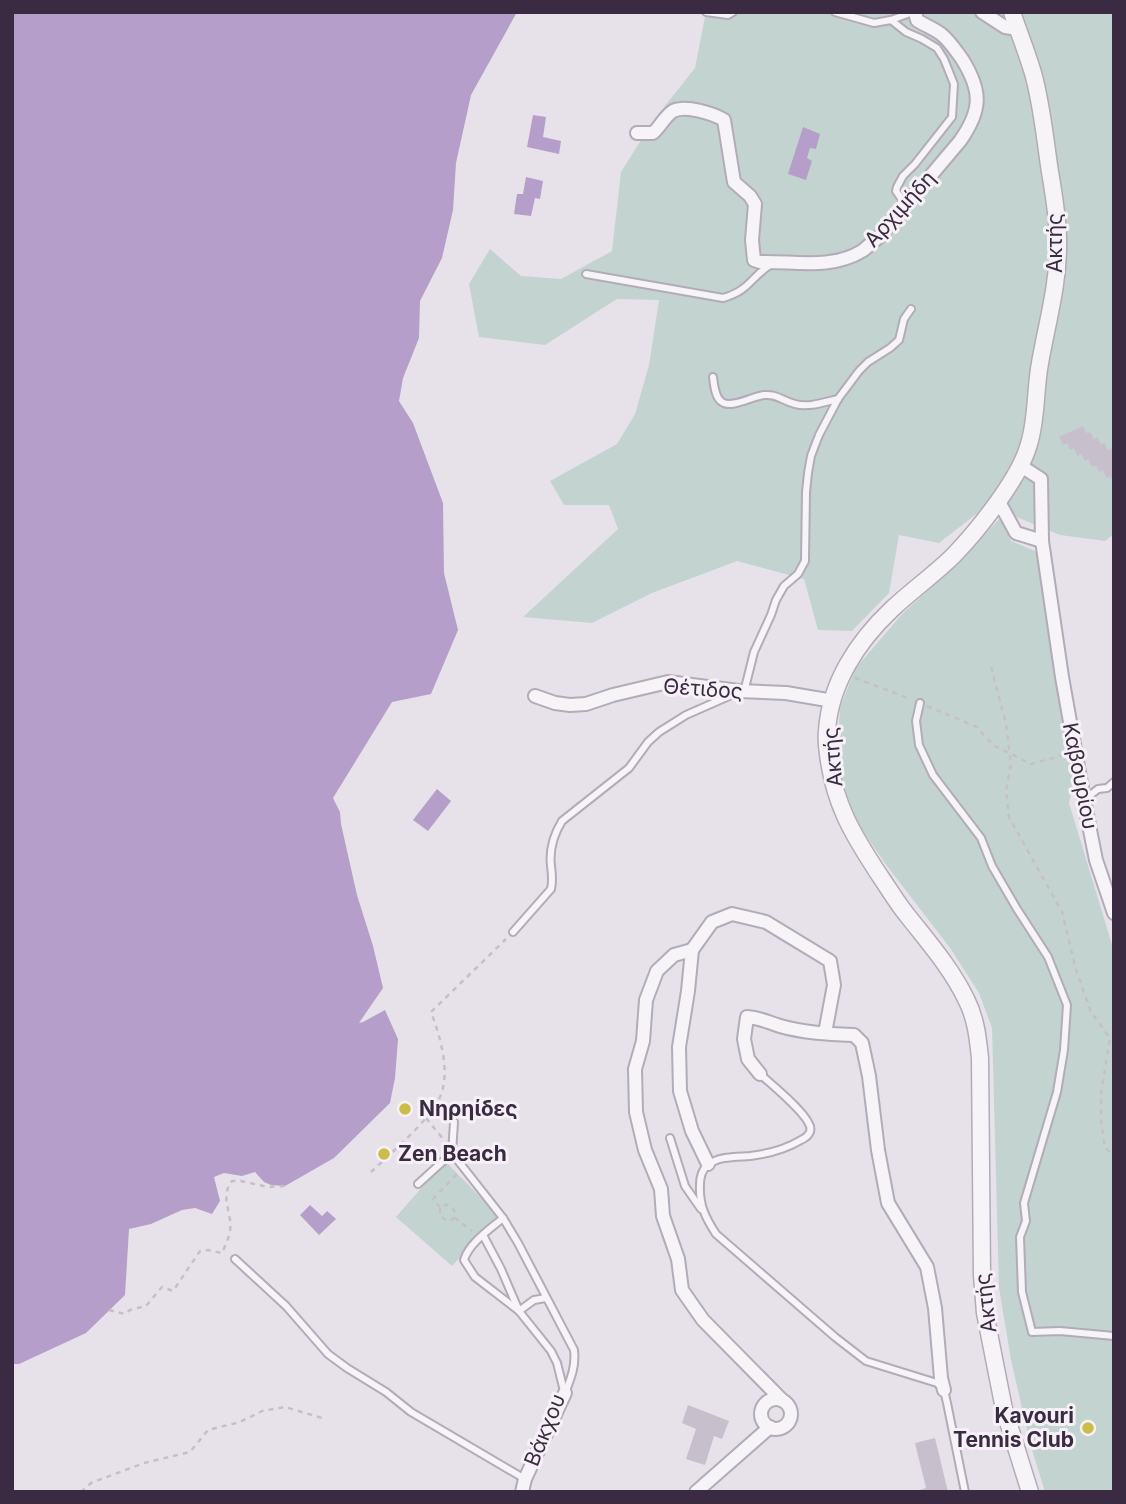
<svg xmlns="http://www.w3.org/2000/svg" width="1126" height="1504" viewBox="0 0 1126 1504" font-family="Inter,sans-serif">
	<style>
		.green { fill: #c3d4d0 }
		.water { fill: #b59ec9 }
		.building { fill: #c8bfcd }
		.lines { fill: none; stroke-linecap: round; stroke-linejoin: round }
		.service-casing { stroke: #b3abb8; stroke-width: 10 }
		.minor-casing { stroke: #b3abb8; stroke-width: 16 }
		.tertiary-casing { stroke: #b3abb8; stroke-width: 19 }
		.path { stroke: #c6bfc9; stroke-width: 2.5; stroke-dasharray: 5 5; stroke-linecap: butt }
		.service { stroke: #f7f4f8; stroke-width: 6 }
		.minor { stroke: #f7f4f8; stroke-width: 12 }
		.tertiary { stroke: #f7f4f8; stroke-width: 16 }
		.poi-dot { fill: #ccbc4a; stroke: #f5f1f7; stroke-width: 2.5 }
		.labels { text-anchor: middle; stroke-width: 6; stroke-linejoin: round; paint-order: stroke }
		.street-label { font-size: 21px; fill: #3a2a42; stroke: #f5f1f7 }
		.poi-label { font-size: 21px; font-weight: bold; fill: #3a2a42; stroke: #f5f1f7; text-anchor: start }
	</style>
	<rect width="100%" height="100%" fill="#e7e2ea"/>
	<g class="green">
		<polygon points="706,12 1114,12 1114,534 1105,541 1060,535 988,505 939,543 899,535 889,593 852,631 818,630 804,579 737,561 652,593 592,623 523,617 618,529 609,505 564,505 550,481 617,444 635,414 649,365 659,300 617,299 545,345 479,337 469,284 490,249 521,276 561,279 612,251 621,172 653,121 695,68"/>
		<polygon points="1000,518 1011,541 1037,552 1074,780 1069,803 1114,951 1114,1492 1045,1492 1030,1443 1011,1360 999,1288 992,1028 979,993 950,948 887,866 855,820 837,763 840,708 855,669 903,613 959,562"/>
		<polygon points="445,1161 498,1215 452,1266 396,1217"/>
	</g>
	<g class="water">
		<polygon points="12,12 517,12 471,95 456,163 453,210 442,258 420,301 419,338 403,378 399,401 413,423 443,503 444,573 458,630 431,694 392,702 333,798 340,812 341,824 357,895 373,946 383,988 359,1023 363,1022 385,1010 398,1039 395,1078 390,1103 334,1158 285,1186 271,1185 264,1182 255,1172 242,1176 224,1173 214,1177 220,1201 212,1214 195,1208 182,1210 151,1224 129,1229 125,1295 86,1333 19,1364 12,1364"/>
		<polygon points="533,115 546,117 543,137 561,141 559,154 527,147"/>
		<polygon points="803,127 820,134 816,149 810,148 807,158 812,161 806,180 788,174"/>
		<polygon points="526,177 543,181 540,199 535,198 531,216 514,214 517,194 523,194"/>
		<polygon points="437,789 451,801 428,831 413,820"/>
		<polygon points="310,1205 322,1216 327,1211 336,1219 319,1235 300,1215"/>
	</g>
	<g class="building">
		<polygon points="1083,426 1086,433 1090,432 1094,439 1097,437 1101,444 1104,443 1108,450 1112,448 1114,452 1114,484 1110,476 1106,478 1103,470 1099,472 1096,465 1092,467 1088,459 1085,461 1081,454 1077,456 1074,448 1070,450 1067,443 1063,445 1059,437"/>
		<polygon points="688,1405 729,1421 722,1439 714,1436 705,1465 686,1459 696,1429 682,1423"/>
		<polygon points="935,1438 948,1492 914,1492 926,1488 915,1443"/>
	</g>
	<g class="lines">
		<g class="service-casing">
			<g id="service">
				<polyline points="706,12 728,15 733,12"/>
				<polyline points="835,12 874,23 891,20 913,12"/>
				<polyline points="891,20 906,32 922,39 937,48 944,59 954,84 952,117 915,164 903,176 897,187 896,191 905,204"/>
				<path d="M586,274L723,298C750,290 750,278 770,265"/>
				<path d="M713,377C714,385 715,398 722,402C731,409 753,396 764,395C778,394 782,401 795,404C809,408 824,402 838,399"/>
				<polyline points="744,692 754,652 771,615 776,600 784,586 798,574 805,561 806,492 808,473 811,456 819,435 838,399 859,371 868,362 890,348 899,340 904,319 911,309"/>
				<polyline points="920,703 916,721 919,745 933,775 981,838 992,866 1017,909 1048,957 1067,1005 1064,1050 1057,1092 1024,1203 1026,1221 1020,1237 1022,1292 1032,1332 1060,1331 1114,1336"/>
				<polyline points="1084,800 1098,789 1107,788 1114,782"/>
				<path d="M513,932L551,889C553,881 552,874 551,866C549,849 554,834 562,821L629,768L648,742L659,732L686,715L736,693"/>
				<path d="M760,1074C772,1085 803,1110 809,1124C813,1131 808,1137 801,1140C786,1149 767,1154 750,1156C737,1157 718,1156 708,1165C702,1169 700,1178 700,1184C699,1205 705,1217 716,1234L835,1337L866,1361L937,1383L944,1390L947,1403L965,1492"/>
				<path d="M454,1122L452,1153L503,1218L518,1243L574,1350C576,1366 571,1378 565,1393"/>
				<polyline points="670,1138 685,1186 701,1209"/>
				<polyline points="418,1184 452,1153"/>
				<path d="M503,1218C490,1229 469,1243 464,1260L475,1277L519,1311L551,1351L557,1363L564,1391"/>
				<polyline points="483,1235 501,1269 519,1311 534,1300 546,1298"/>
				<polyline points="235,1259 286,1306 328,1354 347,1368 386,1392 411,1412 525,1479"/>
			</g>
		</g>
		<g class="minor-casing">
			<g id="minor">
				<polyline points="982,12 1005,27 1018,29"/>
				<path d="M637,133H653C660,127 665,116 673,111C686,105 712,113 724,120L734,182L750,196L755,204L752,240L754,260L760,262C794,261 831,270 862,251C868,247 873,241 879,237L960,141C982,110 982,91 962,59C956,51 949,40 941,34C933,28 924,25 917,20L915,12"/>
				<polyline points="1021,466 1041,479 1042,541"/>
				<polyline points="998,500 1016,533 1042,541 1062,677 1084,800 1096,860 1114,913"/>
				<polyline points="535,696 555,703 570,705 586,704 613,695 668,682 739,691 786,693 833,701"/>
				<polyline points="692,950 674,955 657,971 646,1000 643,1041 635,1069 636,1112 645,1150 661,1189 663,1216 678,1259 682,1290 703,1320 782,1400"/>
				<path d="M760,1074L748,1059L744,1039L747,1017C761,1018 767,1022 780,1026C804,1033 830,1034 854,1035L862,1043L869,1076L878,1150L888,1203L927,1267L935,1308L941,1378L944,1390"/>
				<polyline points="708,1164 692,1131 680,1091 679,1047 688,991 692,950 712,922 732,914 766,922 830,961 834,985 825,1033"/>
				<circle cx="776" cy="1414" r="15"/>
				<polyline points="522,1492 525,1479 565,1393"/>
				<polyline points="696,1492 770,1427"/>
			</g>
		</g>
		<g class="tertiary-casing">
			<path id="tertiary" d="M1012,12C1019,33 1027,53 1033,73C1042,105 1045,139 1050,172C1054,195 1058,218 1058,241C1059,282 1047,323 1040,363C1035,390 1037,418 1029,444C1020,478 978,530 954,555C934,575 912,590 892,609C858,641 830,683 827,731C826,738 827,746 828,754C834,804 853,835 880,876C889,889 897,903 907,915C929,943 952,969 967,1001C976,1019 978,1039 980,1058L982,1275L985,1313L1004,1409L1030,1492"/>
		</g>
		<g class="path">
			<polyline points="991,667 1006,724 1011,764 1006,791 1009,817 1062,912 1076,970 1091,1012 1110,1038 1101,1094 1101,1121 1105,1147 1114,1157"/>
			<polyline points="855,678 911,699"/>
			<polyline points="927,706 977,727 993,745 1031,764 1064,755"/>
			<polyline points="426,1118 444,1140"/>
			<path d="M371,1172C390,1154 430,1120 440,1097C451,1072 440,1036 431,1012L506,939"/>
			<polyline points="440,1207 433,1199 458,1173"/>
			<path d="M455,1218L447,1221L440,1216V1207C449,1201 456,1208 455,1218L472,1231"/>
			<path d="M109,1310L125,1314L130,1310L146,1306L162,1287L173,1291L200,1251L208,1250L222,1253C225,1246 229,1238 230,1231C233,1214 219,1197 232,1181H241L268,1187L285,1186"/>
			<polyline points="81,1492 91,1483 144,1463 190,1452 208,1430 240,1422 262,1411 285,1407 322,1418"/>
		</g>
		<use href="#service" class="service"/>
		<use href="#minor" class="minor"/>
		<use href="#tertiary" class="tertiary"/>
	</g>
	<g class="poi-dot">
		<circle cx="405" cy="1109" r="7"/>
		<circle cx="384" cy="1154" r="7"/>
		<circle cx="1088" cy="1428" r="7"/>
	</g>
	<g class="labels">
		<g class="street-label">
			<text transform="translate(900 209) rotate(-48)" y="7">Αρχιμήδη</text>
			<text transform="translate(1055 243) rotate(-90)" y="7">Ακτής</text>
			<text transform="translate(703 689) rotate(4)" y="7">Θέτιδος</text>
			<text transform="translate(833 757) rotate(-95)" y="7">Ακτής</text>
			<text transform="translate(1080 776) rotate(79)" y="7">Καβουρίου</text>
			<text transform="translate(986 1303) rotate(-97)" y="7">Ακτής</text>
			<text transform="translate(545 1430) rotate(-68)" y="7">Βάκχου</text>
		</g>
		<g class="poi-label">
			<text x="419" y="1116">Νηρηίδες</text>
			<text x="398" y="1161">Zen Beach</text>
			<text x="1074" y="1423" text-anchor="end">Kavouri<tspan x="1074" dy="24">Tennis Club</tspan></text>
		</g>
	</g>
	<rect width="1126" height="1504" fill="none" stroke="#3a2a42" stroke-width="28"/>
</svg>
